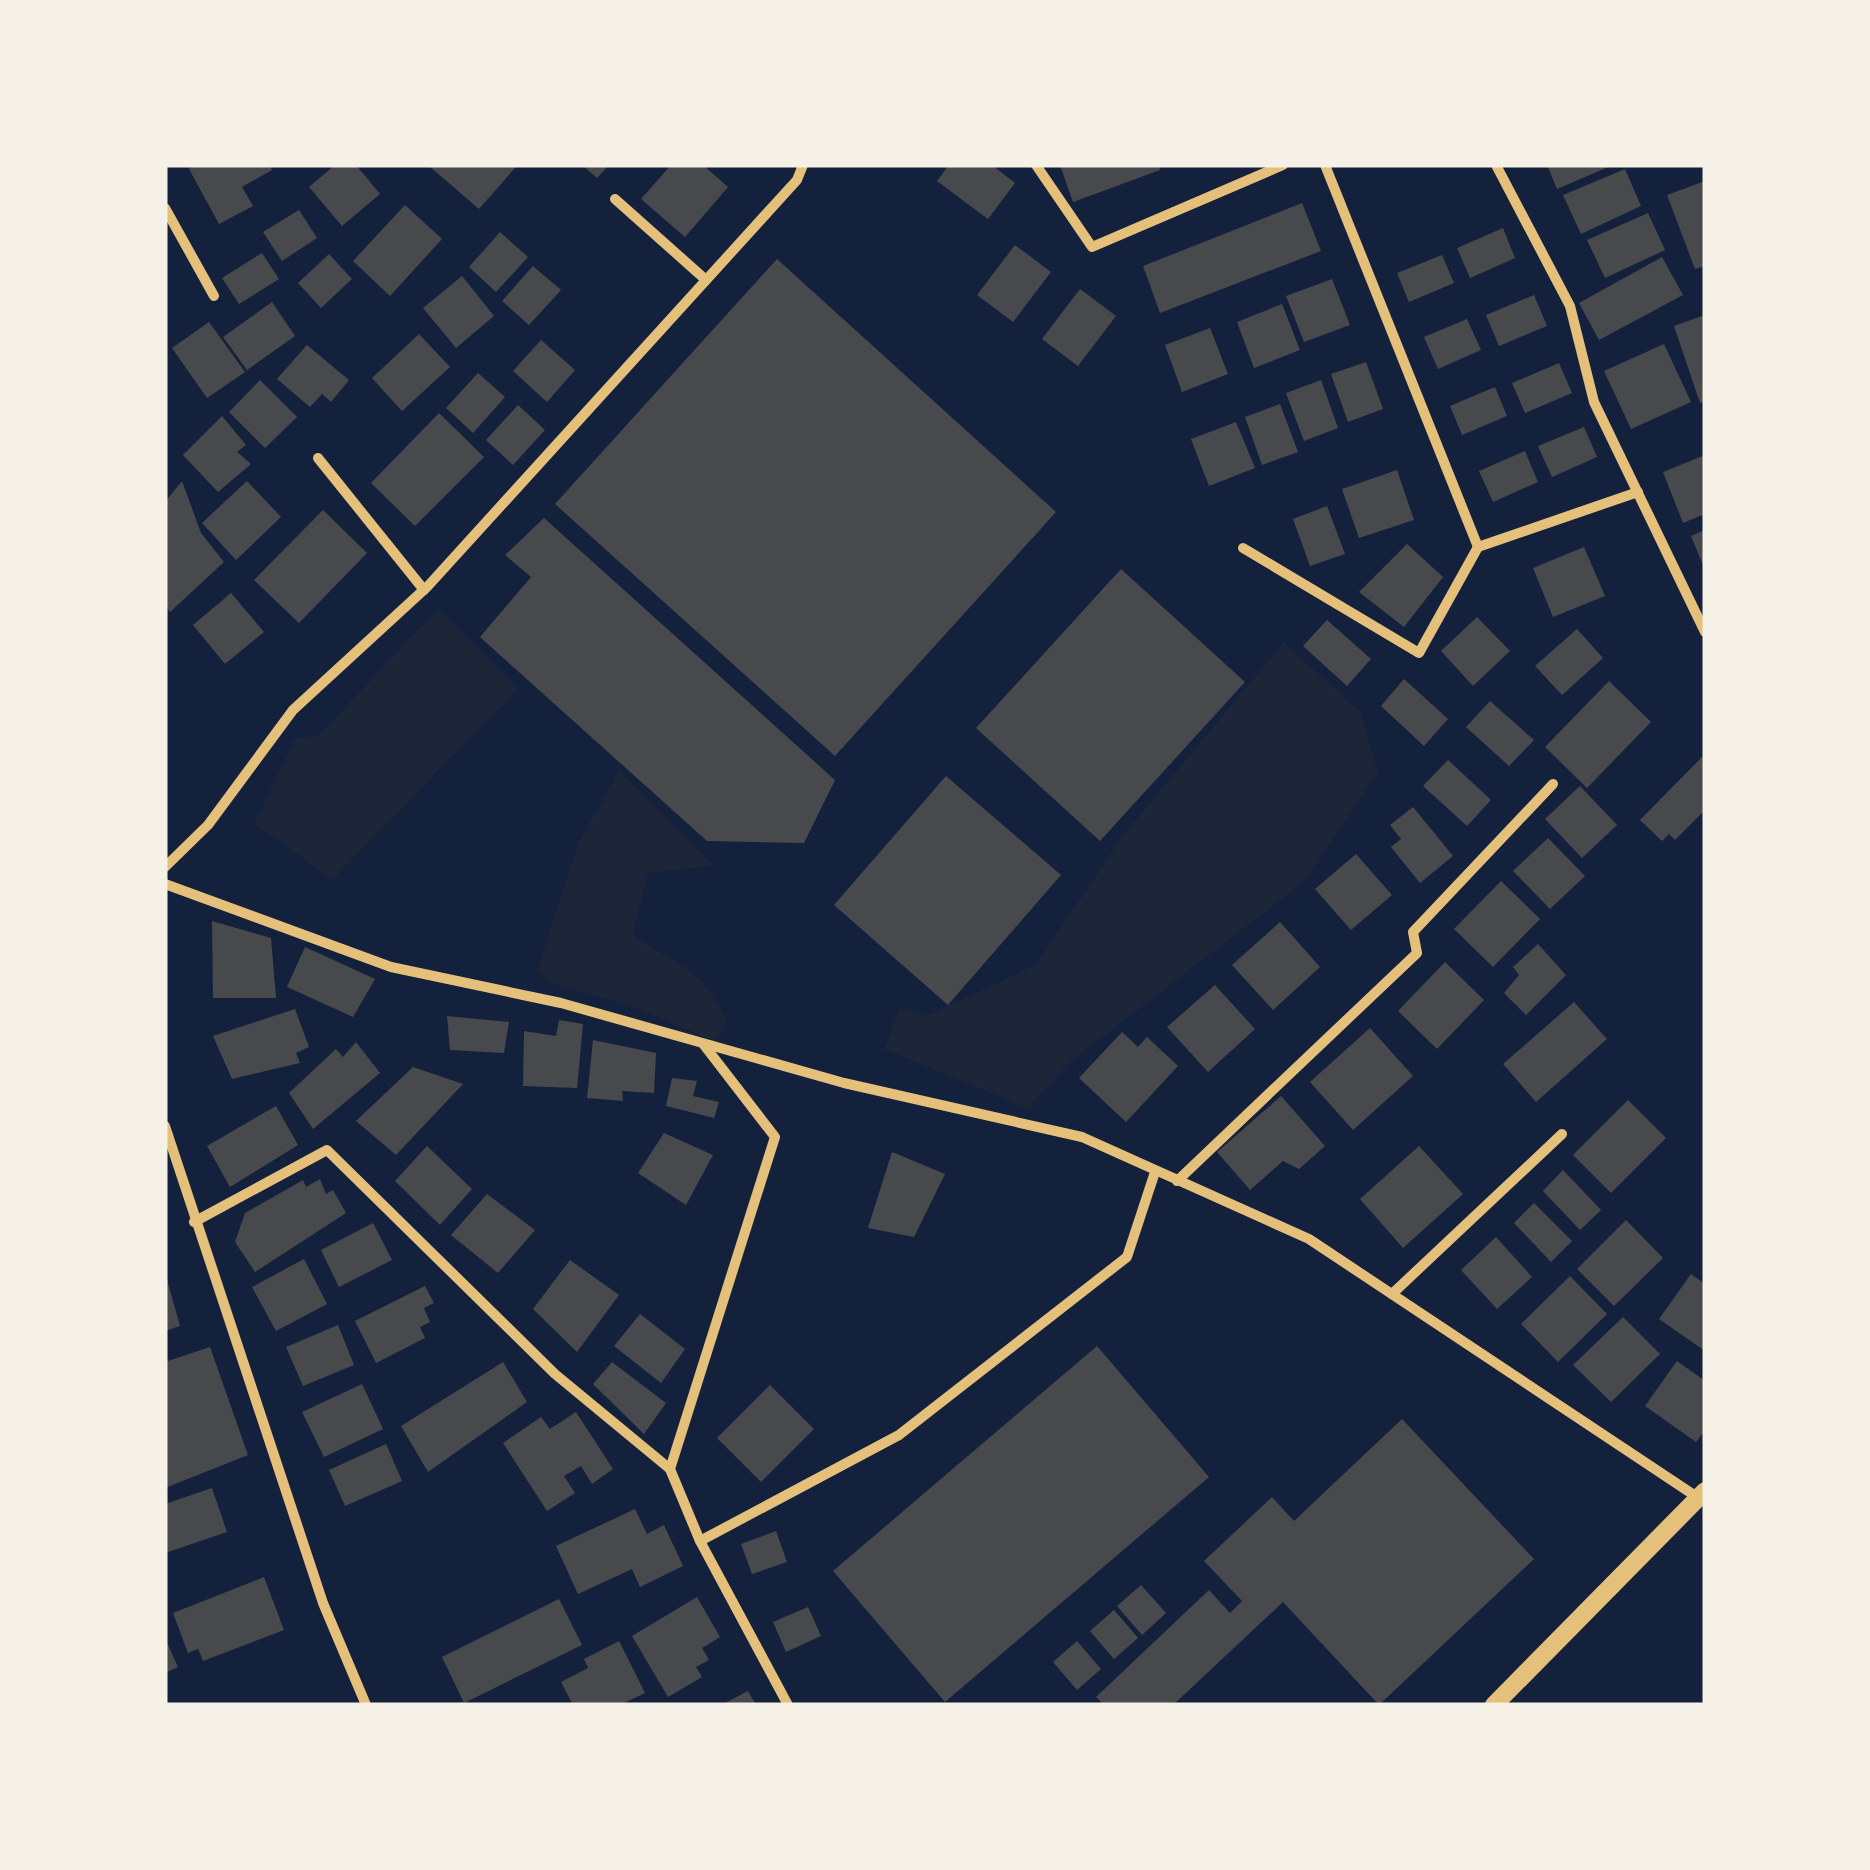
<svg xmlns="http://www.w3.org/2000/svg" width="1870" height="1870" viewBox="0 0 1870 1870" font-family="Overpass,sans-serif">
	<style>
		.green { fill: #1d2539 }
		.building { fill: #48494c }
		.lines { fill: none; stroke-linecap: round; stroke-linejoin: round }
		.minor { stroke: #e5c07b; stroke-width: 10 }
		.tertiary { stroke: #e5c07b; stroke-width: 18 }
	</style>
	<rect width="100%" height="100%" fill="#14213d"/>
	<g class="green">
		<polygon points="438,609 518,689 333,879 254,824 295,739 319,735"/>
		<polygon points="1284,642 1361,713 1378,773 1305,881 1071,1061 1028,1108 884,1049 900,1008 926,1016 1036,965 1124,834"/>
		<path d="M619,771L714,865L648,873L632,936C675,962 709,974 727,1024L716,1042L638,1008L551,983L537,971L579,842Z"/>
	</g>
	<g class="building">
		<polygon points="195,165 269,165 272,170 242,187 253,206 219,224 189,169"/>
		<polygon points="335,165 356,165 380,194 342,226 309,187"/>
		<polygon points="428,165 511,165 515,168 479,209"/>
		<polygon points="582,165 609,165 597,178"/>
		<polygon points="671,165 703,165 728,187 685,237 641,199"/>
		<polygon points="949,165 992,165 1015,183 988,219 937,181"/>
		<polygon points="1060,165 1159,165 1160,170 1073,202"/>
		<polygon points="1547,165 1613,165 1557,189"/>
		<polygon points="1625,169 1641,206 1581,234 1563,195"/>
		<polygon points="1705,181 1705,266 1695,269 1667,195"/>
		<polygon points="1302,203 1321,251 1160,313 1143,266"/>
		<polygon points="405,205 442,239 390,296 353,261"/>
		<polygon points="299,210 317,238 282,261 263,232"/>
		<polygon points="1648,213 1665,250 1605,278 1587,240"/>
		<polygon points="1503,228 1515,258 1470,278 1457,248"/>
		<polygon points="500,232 528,257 496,292 469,267"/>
		<polygon points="1015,245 1051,272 1013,322 977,295"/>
		<polygon points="262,253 279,279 239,304 222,278"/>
		<polygon points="329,254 352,279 321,308 298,283"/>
		<polygon points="1442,255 1454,283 1409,302 1397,273"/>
		<polygon points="1662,257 1683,295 1599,340 1579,303"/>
		<polygon points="777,259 1056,512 835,756 555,504"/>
		<polygon points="533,266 561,290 529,325 502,301"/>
		<polygon points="462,276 494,316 456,348 423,308"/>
		<polygon points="1332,279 1350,325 1304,342 1286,296"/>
		<polygon points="1080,289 1116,316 1078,366 1042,339"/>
		<polygon points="1534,295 1547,326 1499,346 1486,315"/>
		<polygon points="272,302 295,336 247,370 223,337"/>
		<polygon points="1282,304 1300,350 1254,368 1237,322"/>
		<polygon points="1705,315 1705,401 1700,403 1674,326"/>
		<polygon points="1467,319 1481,350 1438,369 1424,337"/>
		<polygon points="209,322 245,372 207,398 172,348"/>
		<polygon points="1210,328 1228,374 1182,392 1165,345"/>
		<polygon points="419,334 450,367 402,411 372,378"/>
		<polygon points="541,340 575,370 547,402 513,371"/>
		<polygon points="1664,344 1691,402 1631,429 1604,371"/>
		<polygon points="307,345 349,380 331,402 322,394 310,407 277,379"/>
		<polygon points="1366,362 1383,409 1348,422 1331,374"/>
		<polygon points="1559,363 1572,393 1525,413 1512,383"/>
		<polygon points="478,373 505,397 473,433 446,408"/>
		<polygon points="260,380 297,417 265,448 229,412"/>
		<polygon points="1321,380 1338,428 1304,441 1286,393"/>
		<polygon points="1495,387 1507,416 1462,435 1450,406"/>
		<polygon points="1280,404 1298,452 1262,465 1245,417"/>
		<polygon points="518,405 545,430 513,465 486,440"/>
		<polygon points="439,413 484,457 415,526 371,483"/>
		<polygon points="222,416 246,445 237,452 251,464 218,492 183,455"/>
		<polygon points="1236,422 1255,468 1209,486 1191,439"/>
		<polygon points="1584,427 1597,457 1552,477 1538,446"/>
		<polygon points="1525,451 1538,482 1493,502 1479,471"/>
		<polygon points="1705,455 1705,514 1683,523 1663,472"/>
		<polygon points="1397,470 1414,520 1359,538 1342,489"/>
		<polygon points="182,481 201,533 224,562 170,612 165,606 165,502"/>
		<polygon points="247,481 281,517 236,560 202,523"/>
		<polygon points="1327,506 1345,554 1310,566 1293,519"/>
		<polygon points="323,510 367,553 299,623 254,580"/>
		<polygon points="544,518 835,780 804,843 707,841 480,637 531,577 505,555"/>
		<polygon points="1705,530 1705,570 1691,536"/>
		<polygon points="1407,544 1443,577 1404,627 1359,592"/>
		<polygon points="1584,547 1605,596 1553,617 1533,568"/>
		<polygon points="1121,569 1245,682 1100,841 976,728"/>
		<polygon points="231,593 264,632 225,664 193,625"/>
		<polygon points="1477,617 1510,651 1473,686 1441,651"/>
		<polygon points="1327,620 1371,659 1347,686 1303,646"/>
		<polygon points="1577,629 1603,658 1562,695 1535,666"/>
		<polygon points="1404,679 1448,719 1424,746 1381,706"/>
		<polygon points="1609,681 1651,722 1587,788 1545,747"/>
		<polygon points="1490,701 1534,740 1509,766 1466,727"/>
		<polygon points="1705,754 1705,810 1675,840 1669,834 1662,841 1640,820"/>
		<polygon points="1448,760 1491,800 1467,826 1423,786"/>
		<polygon points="946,776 1061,875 948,1005 834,905"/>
		<polygon points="1580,786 1617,825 1582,858 1545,819"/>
		<polygon points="1413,807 1453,856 1420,883 1391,847 1401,839 1390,825"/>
		<polygon points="1548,838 1585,876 1550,909 1513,871"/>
		<polygon points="1356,854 1392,895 1351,930 1315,889"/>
		<polygon points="1501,881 1540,919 1493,967 1454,929"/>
		<polygon points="212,921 271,938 276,998 213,998"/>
		<polygon points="1280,922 1320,967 1273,1010 1232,965"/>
		<polygon points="1538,944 1566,975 1526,1015 1504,993 1519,975 1513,967"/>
		<polygon points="305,947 375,979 353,1017 287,987"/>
		<polygon points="1445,962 1484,1000 1437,1049 1398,1011"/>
		<polygon points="1215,985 1255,1029 1208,1072 1167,1027"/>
		<polygon points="1574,1002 1607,1039 1536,1102 1503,1064"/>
		<polygon points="295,1009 309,1047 296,1053 300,1063 232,1079 213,1036"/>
		<polygon points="447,1016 509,1022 504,1053 450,1050"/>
		<polygon points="559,1020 583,1024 577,1088 523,1086 524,1031 556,1036"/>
		<polygon points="1370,1028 1413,1076 1353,1130 1310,1082"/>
		<polygon points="1122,1032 1138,1047 1147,1037 1178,1066 1126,1122 1079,1078"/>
		<polygon points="593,1040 656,1053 654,1093 622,1091 623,1101 587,1098"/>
		<polygon points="356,1042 380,1073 313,1129 289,1093 336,1049 343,1057"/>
		<polygon points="413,1067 463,1084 396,1155 356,1121"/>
		<polygon points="672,1078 697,1081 693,1096 719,1102 714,1118 666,1106"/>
		<polygon points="1281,1096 1325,1146 1299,1169 1283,1161 1250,1190 1217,1152"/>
		<polygon points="1628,1100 1666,1138 1611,1193 1573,1155"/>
		<polygon points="276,1106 298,1145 230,1187 207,1146"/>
		<polygon points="664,1133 713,1155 686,1205 638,1173"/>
		<polygon points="427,1146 472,1189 440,1225 395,1181"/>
		<polygon points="1419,1146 1463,1194 1403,1248 1360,1199"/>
		<polygon points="892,1152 945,1174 914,1237 868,1228"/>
		<polygon points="1563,1170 1601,1210 1580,1230 1543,1191"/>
		<polygon points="320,1179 326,1194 333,1190 346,1213 255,1272 235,1242 245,1213 303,1180 306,1187"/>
		<polygon points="487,1194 535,1230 498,1273 451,1235"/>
		<polygon points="1534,1203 1572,1241 1551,1262 1514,1223"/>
		<polygon points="1626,1220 1663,1258 1614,1306 1577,1269"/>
		<polygon points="373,1223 392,1260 339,1287 321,1250"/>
		<polygon points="1496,1237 1532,1277 1497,1309 1461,1270"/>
		<polygon points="304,1259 327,1304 276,1331 252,1287"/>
		<polygon points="570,1260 619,1295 577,1352 533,1309"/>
		<polygon points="1691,1274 1705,1284 1705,1351 1659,1319"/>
		<polygon points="166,1276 180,1326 165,1331 165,1277"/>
		<polygon points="1570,1276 1607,1314 1558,1362 1521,1324"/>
		<polygon points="425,1286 434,1303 424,1308 430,1322 420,1327 425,1338 376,1363 355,1321"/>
		<polygon points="640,1314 685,1349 661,1383 614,1346"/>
		<polygon points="1623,1317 1660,1354 1611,1402 1573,1365"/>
		<polygon points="338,1325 354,1365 303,1386 286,1347"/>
		<polygon points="1097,1346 1209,1477 945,1702 833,1571"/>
		<polygon points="210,1347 248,1455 165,1488 165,1362"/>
		<polygon points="1677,1361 1705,1381 1705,1430 1696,1442 1645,1406"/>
		<polygon points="503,1362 527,1402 428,1472 401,1426"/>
		<polygon points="612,1362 666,1403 644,1434 593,1384"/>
		<polygon points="362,1384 383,1429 324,1457 302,1412"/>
		<polygon points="770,1385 814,1429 761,1482 717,1438"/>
		<polygon points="576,1412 613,1469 592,1484 581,1466 564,1476 575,1493 547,1511 503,1443 541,1417 550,1429"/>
		<polygon points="1402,1419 1534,1559 1379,1705 1283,1602 1173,1705 1104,1705 1096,1697 1209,1590 1230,1613 1242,1601 1204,1561 1272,1497 1294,1521"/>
		<polygon points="386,1444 402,1481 345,1506 329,1470"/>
		<polygon points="212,1488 227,1532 165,1553 165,1504"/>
		<polygon points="635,1509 647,1534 664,1525 683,1566 640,1587 632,1569 578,1594 556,1546"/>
		<polygon points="776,1531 787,1562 752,1574 741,1544"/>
		<polygon points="264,1577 284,1630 203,1661 198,1649 188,1653 173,1613"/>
		<polygon points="1141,1585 1166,1613 1142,1635 1117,1606"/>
		<polygon points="697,1597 720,1637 702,1648 709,1660 696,1667 702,1677 668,1697 632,1636"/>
		<polygon points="559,1599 582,1645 464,1703 442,1657"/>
		<polygon points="808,1607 821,1636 786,1652 773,1622"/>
		<polygon points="1114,1610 1138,1638 1114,1659 1090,1631"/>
		<polygon points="165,1638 178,1667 165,1673"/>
		<polygon points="619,1641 645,1693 620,1705 573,1705 561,1682 588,1668 584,1659"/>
		<polygon points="1077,1641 1101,1669 1077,1690 1053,1662"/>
		<polygon points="748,1691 756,1705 721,1705"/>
	</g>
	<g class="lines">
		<g class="minor">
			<polyline points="1036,165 1092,247 1283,165"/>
			<polyline points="1325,165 1478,547 1638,492"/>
			<polyline points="1496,165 1570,306 1594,402 1705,632"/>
			<polyline points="615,199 706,280"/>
			<polyline points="165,208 214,296"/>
			<polyline points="318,458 424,590"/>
			<polyline points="1243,548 1419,653 1478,547"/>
			<polyline points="165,867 208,825 293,710 428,586 797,180 803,165"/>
			<polyline points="165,884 391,967 561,1003 844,1083 1082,1137 1309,1239 1697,1497"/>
			<polyline points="704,1045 775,1137 670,1469 700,1541 788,1705"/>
			<polyline points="165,1126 323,1603 366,1705"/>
			<polyline points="1177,1181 1417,953 1413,932 1553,784"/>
			<polyline points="194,1222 327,1150 555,1374 670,1469"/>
			<polyline points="1392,1294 1562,1134"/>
			<polyline points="700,1541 899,1435 1127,1257 1155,1172"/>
		</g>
		<polyline class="tertiary" points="1494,1705 1705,1491"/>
	</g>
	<rect width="1870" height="1870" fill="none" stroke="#f6f1e7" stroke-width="335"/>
</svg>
